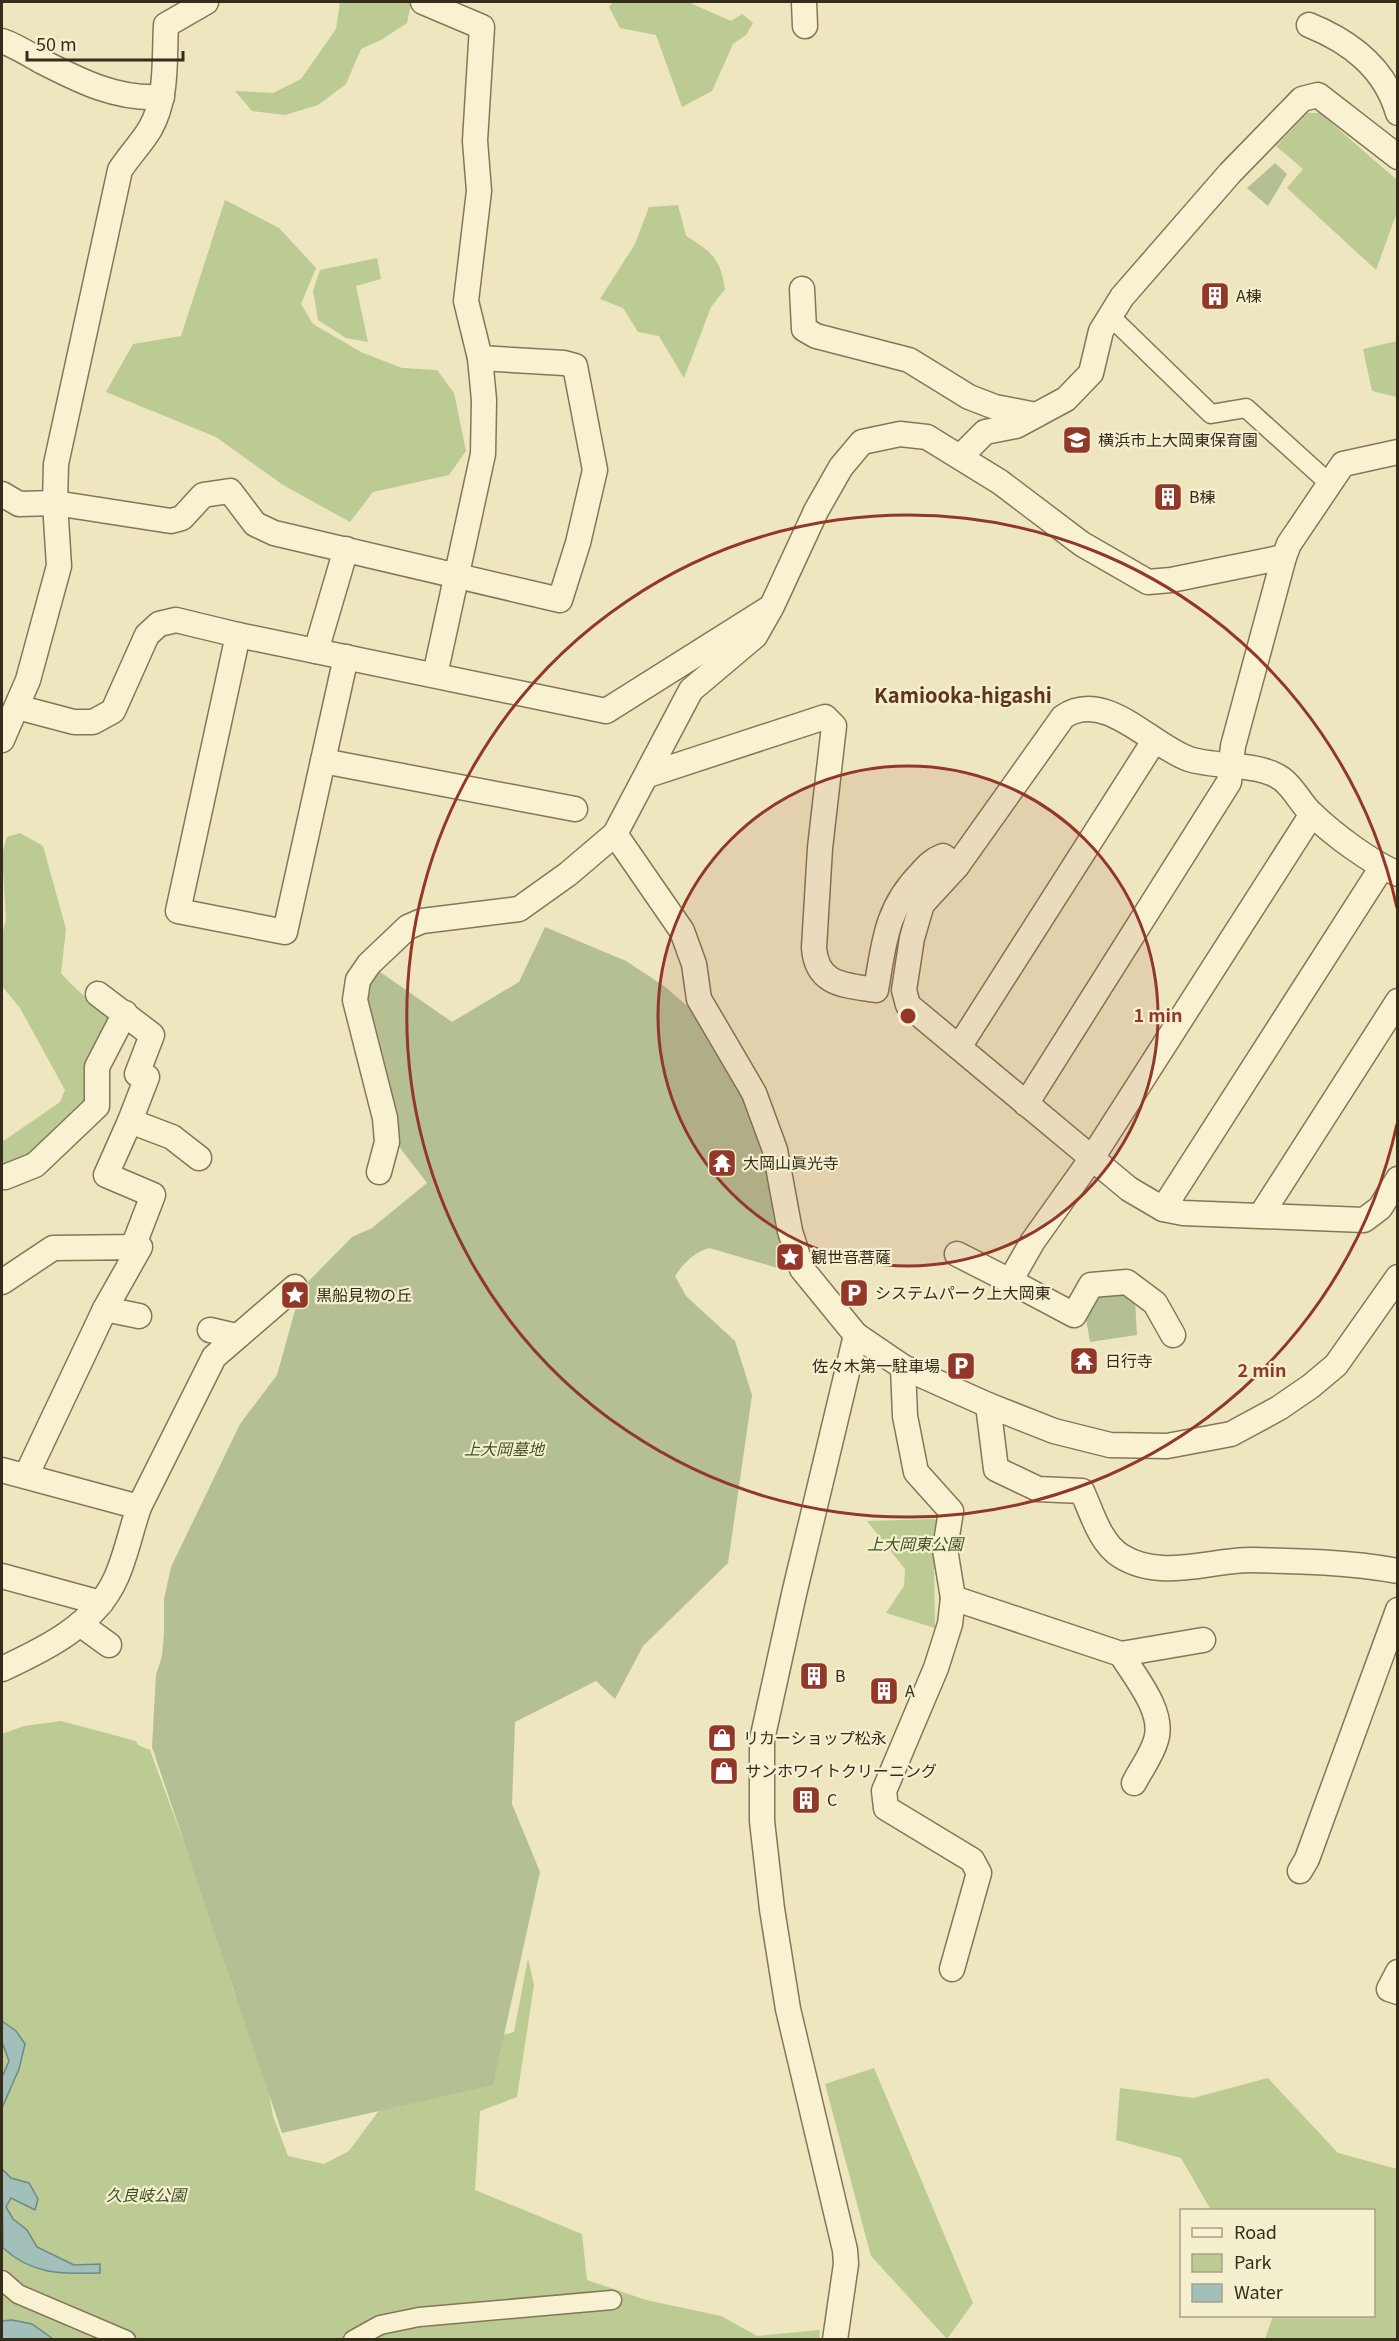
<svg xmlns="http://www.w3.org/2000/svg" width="1399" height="2341" viewBox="0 0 1399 2341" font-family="Georgia,'Noto Sans JP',serif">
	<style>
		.green { fill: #bcca94 }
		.cemetery { fill: #b4bf93 }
		.water { fill: #a2bfba; stroke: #6a8c88; stroke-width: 1.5 }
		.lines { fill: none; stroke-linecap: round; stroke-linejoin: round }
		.pedestrian-casing { stroke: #857658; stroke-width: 21 }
		.minor-casing { stroke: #857658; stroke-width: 27 }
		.pedestrian { stroke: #f8f2d2; stroke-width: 18 }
		.minor { stroke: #f8f2d2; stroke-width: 24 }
		.ring { fill: none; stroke: #933729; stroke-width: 3 }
		.labels { text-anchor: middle; stroke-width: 4.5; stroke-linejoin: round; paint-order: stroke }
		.poi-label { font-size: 16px; fill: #352c1c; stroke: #f4efcf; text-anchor: start }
		.park-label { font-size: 16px; font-style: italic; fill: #3f5123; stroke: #f4efcf }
		.quarter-label { font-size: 20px; font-weight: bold; fill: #61341c; stroke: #f4efcf }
		.centre { fill: #933729; stroke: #f4efcf; stroke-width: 3 }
		.ring-label { font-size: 18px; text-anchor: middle; font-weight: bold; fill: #933729; stroke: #f4efcf; stroke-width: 4.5; stroke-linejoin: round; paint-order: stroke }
	</style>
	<rect width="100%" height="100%" fill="#ede6bf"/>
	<g class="green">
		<polygon points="340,2 411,3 407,23 381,40 361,49 346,84 318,105 285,115 252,111 235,91 273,93 301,79 336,29"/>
		<polygon points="613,2 688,2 731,21 742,14 753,23 746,35 733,44 712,91 682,107 656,35 620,28 609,7"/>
		<polygon points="1308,113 1320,113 1397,180 1397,212 1376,270 1287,188 1303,169 1276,146"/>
		<polygon points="225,200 279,228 316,268 301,304 313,324 361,352 402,368 437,370 454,393 466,451 449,475 373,492 350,522 283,485 216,437 106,392 133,344 181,336"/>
		<path d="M678,205L686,236C712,252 720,258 725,289L711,307L684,378L659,336L638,332L623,308L600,299L635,244L649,207Z"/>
		<polygon points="377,258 381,279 356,286 368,342 346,338 318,320 313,291 320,270"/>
		<polygon points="1397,341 1398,341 1397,397 1372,391 1363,349"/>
		<path d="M20,833L43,846L66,929L61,973C75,990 92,1001 108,1017L94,1092L35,1157L2,1172V1142L60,1102L65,1090L20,1008L2,986V934L6,920L2,854L7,837Z"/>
		<polygon points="935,1519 938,1524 937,1568 934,1569 935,1628 886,1613 904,1586 905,1569 867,1521"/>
		<polygon points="61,1721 136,1741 138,1745 150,1750 193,1867 214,1906 232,1986 264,2066 273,2116 288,2156 324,2164 349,2151 403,2078 492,2038 514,2032 528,1958 534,1985 517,2097 480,2111 475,2190 582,2234 587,2280 646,2300 721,2316 757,2336 820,2330 819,2339 2,2339 2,1734 24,1726"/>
		<polygon points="874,2068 973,2303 947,2339 871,2256 825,2084"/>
		<polygon points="1268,2078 1338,2153 1397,2169 1396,2339 1265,2339 1273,2316 1374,2316 1374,2210 1211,2210 1181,2158 1116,2140 1120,2088 1193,2098"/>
	</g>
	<g class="cemetery">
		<polygon points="1275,163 1287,174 1268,206 1247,188"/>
		<path d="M545,927L626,961L664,986L699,1016L769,1141L785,1270L709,1248C693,1253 684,1263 675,1276L686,1296L735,1341L752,1395L728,1563L643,1646L615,1699L596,1681L515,1722L512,1804L540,1872L493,2085L282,2133L152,1747L156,1675L162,1656L164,1633V1599L171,1567L240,1424L277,1375L301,1289L352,1237L372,1228L427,1183L397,1144L362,991L373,967L452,1022L519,982Z"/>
		<polygon points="1098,1295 1128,1295 1135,1299 1137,1335 1090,1342 1086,1319"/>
	</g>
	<g class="water">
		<polygon points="2,2021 16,2031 25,2044 19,2069 2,2108 2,2077 9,2061 2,2042"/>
		<path d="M2,2169L11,2178L29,2183L38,2199L35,2210L11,2198L6,2207L13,2219L27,2230L37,2247L74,2265L100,2264V2273C61,2274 33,2275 3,2248Z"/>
		<polygon points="12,2320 32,2324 53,2339 2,2339 2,2321"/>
	</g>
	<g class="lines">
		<g class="pedestrian-casing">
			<g id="pedestrian">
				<polyline points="1110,316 1211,414 1246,408 1330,484"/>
				<polyline points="2,2280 18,2294 126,2340"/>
				<polyline points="353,2340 380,2325 419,2317 612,2300"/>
			</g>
		</g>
		<g class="minor-casing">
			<g id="minor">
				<polyline points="423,2 482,27 475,141 479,191 466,301 480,358 484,400 483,454 435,675"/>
				<polyline points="804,2 805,26"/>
				<path d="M1309,25C1351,42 1385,68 1398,113"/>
				<path d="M2,41C14,45 27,53 39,60C78,80 116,100 162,97"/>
				<polyline points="802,289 804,329 816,336 909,360 969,397 995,407 1036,415"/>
				<polyline points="960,457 985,432 1016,426 1066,399 1091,373 1101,331 1122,297 1230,173 1302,99 1318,95 1398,157"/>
				<polyline points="2,494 19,504 55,503 171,521 182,518 203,495 230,491 255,524 274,533 560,600 578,543 595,470 575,366 564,363 480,358"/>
				<polyline points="238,635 178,911 285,932 346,657"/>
				<polyline points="316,651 346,549"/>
				<polyline points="17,707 74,722 93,722 113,711 147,635 159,624 176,620 238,635 606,711 768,609"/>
				<path d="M2,740L28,680L59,566L55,503L56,464L120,170C129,156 141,144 150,129C168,98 164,59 166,25L206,2"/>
				<polyline points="323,761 575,809"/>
				<path d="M648,775L825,717L834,726L820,848L814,948C817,986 846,985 876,990C884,943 886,908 921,873C928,865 933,860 943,856L957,866"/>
				<polyline points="615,834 682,931 694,964 699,999 754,1093 775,1150 790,1231 802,1269 856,1335 903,1367 988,1405 1054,1431 1110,1445 1167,1446 1231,1434 1279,1408 1311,1386 1336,1365 1398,1277"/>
				<path d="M1398,874C1370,862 1334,835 1312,814C1301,804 1294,788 1282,779C1258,762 1217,768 1189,759C1151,746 1105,688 1063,717L957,866L922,904L912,938L904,990L908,1005L1129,1189L1163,1209L1183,1213L1364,1220L1380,1208L1398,1179"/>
				<polyline points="98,994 152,1035 137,1074 147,1077 130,1121 106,1175 153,1195 133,1247"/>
				<polyline points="959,1047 1154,741"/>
				<polyline points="1026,1104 1229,782 1233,746 1284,557 1289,544 1343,464 1398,452"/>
				<polyline points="130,1121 172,1137 199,1158"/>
				<polyline points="379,1172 387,1142 385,1118 355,1000 358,980 369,964 408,927 422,921 519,909 568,874 615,834 691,690 755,636 772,606 816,511 841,467 862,442 900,434 927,437 1000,482 1082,544 1148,582 1171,580 1284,557"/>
				<polyline points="5,1177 35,1165 97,1106 97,1067 125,1013"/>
				<polyline points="1163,1209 1382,867"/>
				<polyline points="1261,1215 1398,1001"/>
				<polyline points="957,1254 1010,1281"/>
				<polyline points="2,1282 53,1248 140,1247 105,1309 26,1476"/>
				<polyline points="105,1309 139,1316"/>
				<polyline points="210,1330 236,1336"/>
				<polyline points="1173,1335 1155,1303 1127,1282 1091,1285 1074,1315 1010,1281 1033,1241 1092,1158 1312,814"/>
				<polyline points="903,1367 905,1416 916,1472 951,1511 945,1549 953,1598 950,1624 936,1668 884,1791 886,1808 972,1860 979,1873 952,1969"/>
				<path d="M988,1405L996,1469L1038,1489L1082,1491C1092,1513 1100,1543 1121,1556C1161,1581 1209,1560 1251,1560C1300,1561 1349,1562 1398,1571"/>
				<path d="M2,1470L139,1507C131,1530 126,1556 116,1578C95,1625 45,1649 2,1669"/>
				<polyline points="139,1507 214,1357 295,1287"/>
				<polyline points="2,1576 101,1603"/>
				<polyline points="953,1598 1121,1654 1203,1640"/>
				<polyline points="80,1624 109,1645"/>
				<path d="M1121,1654C1135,1677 1165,1712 1156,1740C1152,1755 1141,1769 1134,1783"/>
				<polyline points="1300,1871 1307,1859 1398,1610"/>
				<polyline points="1398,1972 1389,1989 1398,1992"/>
				<polyline points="835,2340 846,2264 845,2250 788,2009 772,1909 762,1821 762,1740 794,1594 856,1335"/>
			</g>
		</g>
		<use href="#pedestrian" class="pedestrian"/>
		<use href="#minor" class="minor"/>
	</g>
	<circle cx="908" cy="1016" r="250" fill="#933729" fill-opacity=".12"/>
	<g class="ring">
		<circle cx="908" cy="1016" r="250"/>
		<path d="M1397 1124A501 501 0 1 1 1397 908"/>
	</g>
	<defs>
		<g id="building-square" transform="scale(1.5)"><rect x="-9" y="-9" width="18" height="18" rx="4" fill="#933729" stroke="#f4efcf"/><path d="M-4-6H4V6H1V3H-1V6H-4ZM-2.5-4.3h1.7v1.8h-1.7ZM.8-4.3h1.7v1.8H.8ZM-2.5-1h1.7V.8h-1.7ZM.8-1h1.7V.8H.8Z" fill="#fff"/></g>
		<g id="school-square" transform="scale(1.5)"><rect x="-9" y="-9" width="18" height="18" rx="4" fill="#933729" stroke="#f4efcf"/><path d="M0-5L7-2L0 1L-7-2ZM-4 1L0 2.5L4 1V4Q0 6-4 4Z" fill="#fff"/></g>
		<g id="temple-square" transform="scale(1.5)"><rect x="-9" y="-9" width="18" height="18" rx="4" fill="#933729" stroke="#f4efcf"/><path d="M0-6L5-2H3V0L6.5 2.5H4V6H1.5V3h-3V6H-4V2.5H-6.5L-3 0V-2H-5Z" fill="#fff"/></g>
		<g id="sight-square" transform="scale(1.5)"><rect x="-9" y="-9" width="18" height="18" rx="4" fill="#933729" stroke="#f4efcf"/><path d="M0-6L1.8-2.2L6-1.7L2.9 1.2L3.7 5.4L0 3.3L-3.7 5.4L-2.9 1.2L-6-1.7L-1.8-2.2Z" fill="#fff"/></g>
		<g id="parking-square" transform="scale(1.5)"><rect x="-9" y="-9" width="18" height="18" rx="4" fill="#933729" stroke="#f4efcf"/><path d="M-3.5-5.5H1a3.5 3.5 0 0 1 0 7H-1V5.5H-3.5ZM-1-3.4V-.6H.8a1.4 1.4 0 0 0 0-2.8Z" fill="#fff"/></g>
		<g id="shop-square" transform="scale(1.5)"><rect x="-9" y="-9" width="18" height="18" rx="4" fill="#933729" stroke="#f4efcf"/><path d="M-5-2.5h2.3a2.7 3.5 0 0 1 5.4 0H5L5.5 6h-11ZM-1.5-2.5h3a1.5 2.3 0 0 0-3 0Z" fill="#fff"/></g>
	</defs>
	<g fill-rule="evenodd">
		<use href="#building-square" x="1215" y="296"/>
		<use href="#school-square" x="1077" y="440"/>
		<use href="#building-square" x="1168" y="497"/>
		<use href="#temple-square" x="722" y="1163"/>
		<use href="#sight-square" x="790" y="1257"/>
		<use href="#parking-square" x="854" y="1293"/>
		<use href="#sight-square" x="295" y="1295"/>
		<use href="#temple-square" x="1084" y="1361"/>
		<use href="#parking-square" x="961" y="1366"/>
		<use href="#building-square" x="814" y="1676"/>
		<use href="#building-square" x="884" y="1691"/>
		<use href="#shop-square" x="722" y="1738"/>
		<use href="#shop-square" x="724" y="1771"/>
		<use href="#building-square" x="806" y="1800"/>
	</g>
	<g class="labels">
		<g class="poi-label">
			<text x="1236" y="302">A棟</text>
			<text x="1098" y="446">横浜市上大岡東保育園</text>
			<text x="1189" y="503">B棟</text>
			<text x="743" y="1169">大岡山眞光寺</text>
			<text x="811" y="1263">観世音菩薩</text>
			<text x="875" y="1299">システムパーク上大岡東</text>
			<text x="316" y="1301">黒船見物の丘</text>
			<text x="1105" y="1367">日行寺</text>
			<text x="940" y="1372" text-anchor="end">佐々木第一駐車場</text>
			<text x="835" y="1682">B</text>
			<text x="905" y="1697">A</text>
			<text x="743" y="1744">リカーショップ松永</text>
			<text x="745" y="1777">サンホワイトクリーニング</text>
			<text x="827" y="1806">C</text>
		</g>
		<g class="park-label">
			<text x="504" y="1455">上大岡墓地</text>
			<text x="915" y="1550">上大岡東公園</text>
			<text x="146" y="2201">久良岐公園</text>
		</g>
		<g class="quarter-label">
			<text x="963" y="703">Kamiooka-higashi</text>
		</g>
	</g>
	<circle cx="908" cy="1016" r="9" class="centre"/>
	<g class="ring-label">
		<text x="1158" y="1022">1 min</text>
		<text x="1262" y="1377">2 min</text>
	</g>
	<rect width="1399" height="2341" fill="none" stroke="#352c1c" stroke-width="6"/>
	<rect x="1180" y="2209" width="195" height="108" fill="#f4efcf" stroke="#a8a187" stroke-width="1.5"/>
	<rect x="1192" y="2228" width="30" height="9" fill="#f8f2d2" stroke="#a8a187" stroke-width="1.5"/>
	<text x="1234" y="2239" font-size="18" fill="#352c1c">Road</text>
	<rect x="1192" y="2254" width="30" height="18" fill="#bcca94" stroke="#a8a187" stroke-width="1.5"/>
	<text x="1234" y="2269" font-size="18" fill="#352c1c">Park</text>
	<rect x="1192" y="2284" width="30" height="18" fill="#a2bfba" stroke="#a8a187" stroke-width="1.5"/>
	<text x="1234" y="2299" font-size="18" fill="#352c1c">Water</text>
	<path d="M27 51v9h156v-9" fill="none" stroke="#352c1c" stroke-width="3"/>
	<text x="36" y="51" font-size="18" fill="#352c1c" stroke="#f4efcf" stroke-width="4.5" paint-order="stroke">50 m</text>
</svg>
